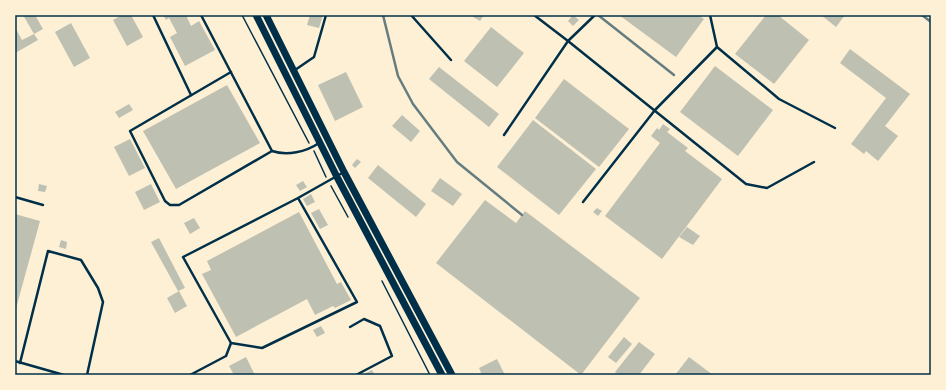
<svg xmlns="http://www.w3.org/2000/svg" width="946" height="390" viewBox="0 0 946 390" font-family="'Exo 2',sans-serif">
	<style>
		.building { fill: #bec0b2 }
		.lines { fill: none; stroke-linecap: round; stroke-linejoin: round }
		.path { stroke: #003049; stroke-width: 1.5 }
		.service { stroke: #003049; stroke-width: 2.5 }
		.secondary { stroke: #003049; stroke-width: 7 }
		.rail { stroke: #657d81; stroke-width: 2.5 }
		.neatline { fill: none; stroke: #003049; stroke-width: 1.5 }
	</style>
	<rect width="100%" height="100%" fill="#fdf0d5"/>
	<g class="building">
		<polygon points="23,15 35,15 43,29 34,34"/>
		<polygon points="122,15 131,15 143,37 127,46 113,20"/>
		<polygon points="163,15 186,15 191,26 199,21 215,50 185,66 170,37 177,33 169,18 166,20"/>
		<polygon points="310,15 323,15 319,28 307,25"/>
		<polygon points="475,15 484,15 480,21 473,17"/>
		<polygon points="573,15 579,20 573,26 568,21"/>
		<polygon points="619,15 698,15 704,19 676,57"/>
		<polygon points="766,15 778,15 809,40 774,84 735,54"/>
		<polygon points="821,15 845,15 836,27"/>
		<polygon points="71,23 90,58 74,67 55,32"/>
		<polygon points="15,27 22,40 34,34 38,40 17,52 15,49"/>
		<polygon points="491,27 524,53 497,87 464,61"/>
		<polygon points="850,49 910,94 885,126 898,136 878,161 866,151 864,154 851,144 886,98 840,63"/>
		<polygon points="715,66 773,110 738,156 680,112"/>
		<polygon points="439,67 499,114 489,127 429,79"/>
		<polygon points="346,72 363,107 335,121 318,85"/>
		<polygon points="564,79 629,129 599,167 535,118"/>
		<polygon points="227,85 260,143 176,189 143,131"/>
		<polygon points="129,104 133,110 119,118 115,112"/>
		<polygon points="402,115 420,131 411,142 392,126"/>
		<polygon points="533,120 596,169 559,215 497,167"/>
		<polygon points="663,124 670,129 667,132 688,148 685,151 722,179 662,259 605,216 660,143 651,136 657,128 659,130"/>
		<polygon points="130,139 145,168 129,176 114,147"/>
		<polygon points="357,159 361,162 355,168 352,165"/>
		<polygon points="378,165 426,204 416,217 368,178"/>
		<polygon points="440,178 462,194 453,206 431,191"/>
		<polygon points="303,181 307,187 300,191 296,185"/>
		<polygon points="39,184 47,186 45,192 38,191"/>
		<polygon points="151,184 160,202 144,210 135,192"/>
		<polygon points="311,194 315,202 307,206 303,199"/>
		<polygon points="485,200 516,223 525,211 640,298 581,375 436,263"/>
		<polygon points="597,208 602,211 598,216 593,212"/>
		<polygon points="319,209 328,225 320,229 311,213"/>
		<polygon points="299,212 337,284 341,282 351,300 335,308 333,306 315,315 307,299 236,337 202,274 211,270 207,261"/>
		<polygon points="15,214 40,221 15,312"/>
		<polygon points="194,218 200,228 190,234 184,223"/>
		<polygon points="687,227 700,236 693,245 679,237"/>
		<polygon points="159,238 185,288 178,291 151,242"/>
		<polygon points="61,240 67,242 66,249 59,247"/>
		<polygon points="179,291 187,306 175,313 167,298"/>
		<polygon points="321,326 325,333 317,337 313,330"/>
		<polygon points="624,337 632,344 616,363 608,357"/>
		<polygon points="639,342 655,354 639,375 619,375 615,372"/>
		<polygon points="246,357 255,375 234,375 229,366"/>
		<polygon points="689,357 713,375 675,375"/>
		<polygon points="497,359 505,375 482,375 479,368"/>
		<polygon points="372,370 375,375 362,375"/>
	</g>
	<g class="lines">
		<g class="path">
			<polyline points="242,15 309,143"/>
			<polyline points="314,151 326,177"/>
			<polyline points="331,186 348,217"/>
			<polyline points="382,281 430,375"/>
		</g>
		<g class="service">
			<polyline points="153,15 191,95"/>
			<polyline points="201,15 272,151"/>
			<polyline points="411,15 451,60"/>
			<polyline points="595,15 568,41 746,184 767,188 814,162"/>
			<polyline points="710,15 717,47 779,99 835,128"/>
			<polyline points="295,70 314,57 326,15"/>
			<path d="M231,72L130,131L165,201L170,205H179L272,151C287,156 306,152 319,143"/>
			<polyline points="504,135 568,41 534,15"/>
			<polyline points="15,197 43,205"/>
			<polyline points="298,198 357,302 262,348 231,343 183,257 298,198 344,172"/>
			<polyline points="583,202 655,110 717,47"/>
			<polyline points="350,327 364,319 380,326 392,356 356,375"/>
			<polyline points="15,361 64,375"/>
			<polyline points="20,363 48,251 81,260 98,288 103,302 87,375"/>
			<polyline points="190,375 226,356 231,343"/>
		</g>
		<g class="secondary">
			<polyline points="256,15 337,177 442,375"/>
			<polyline points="266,15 344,172 452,375"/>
		</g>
		<g class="rail">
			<polyline points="383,15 398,76 413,104 457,162 522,215"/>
			<polyline points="598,15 674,75"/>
			<polyline points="922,15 931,22"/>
		</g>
	</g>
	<rect width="946" height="390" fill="none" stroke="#fdf0d5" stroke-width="32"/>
	<rect x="16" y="16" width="914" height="358" class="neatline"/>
</svg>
